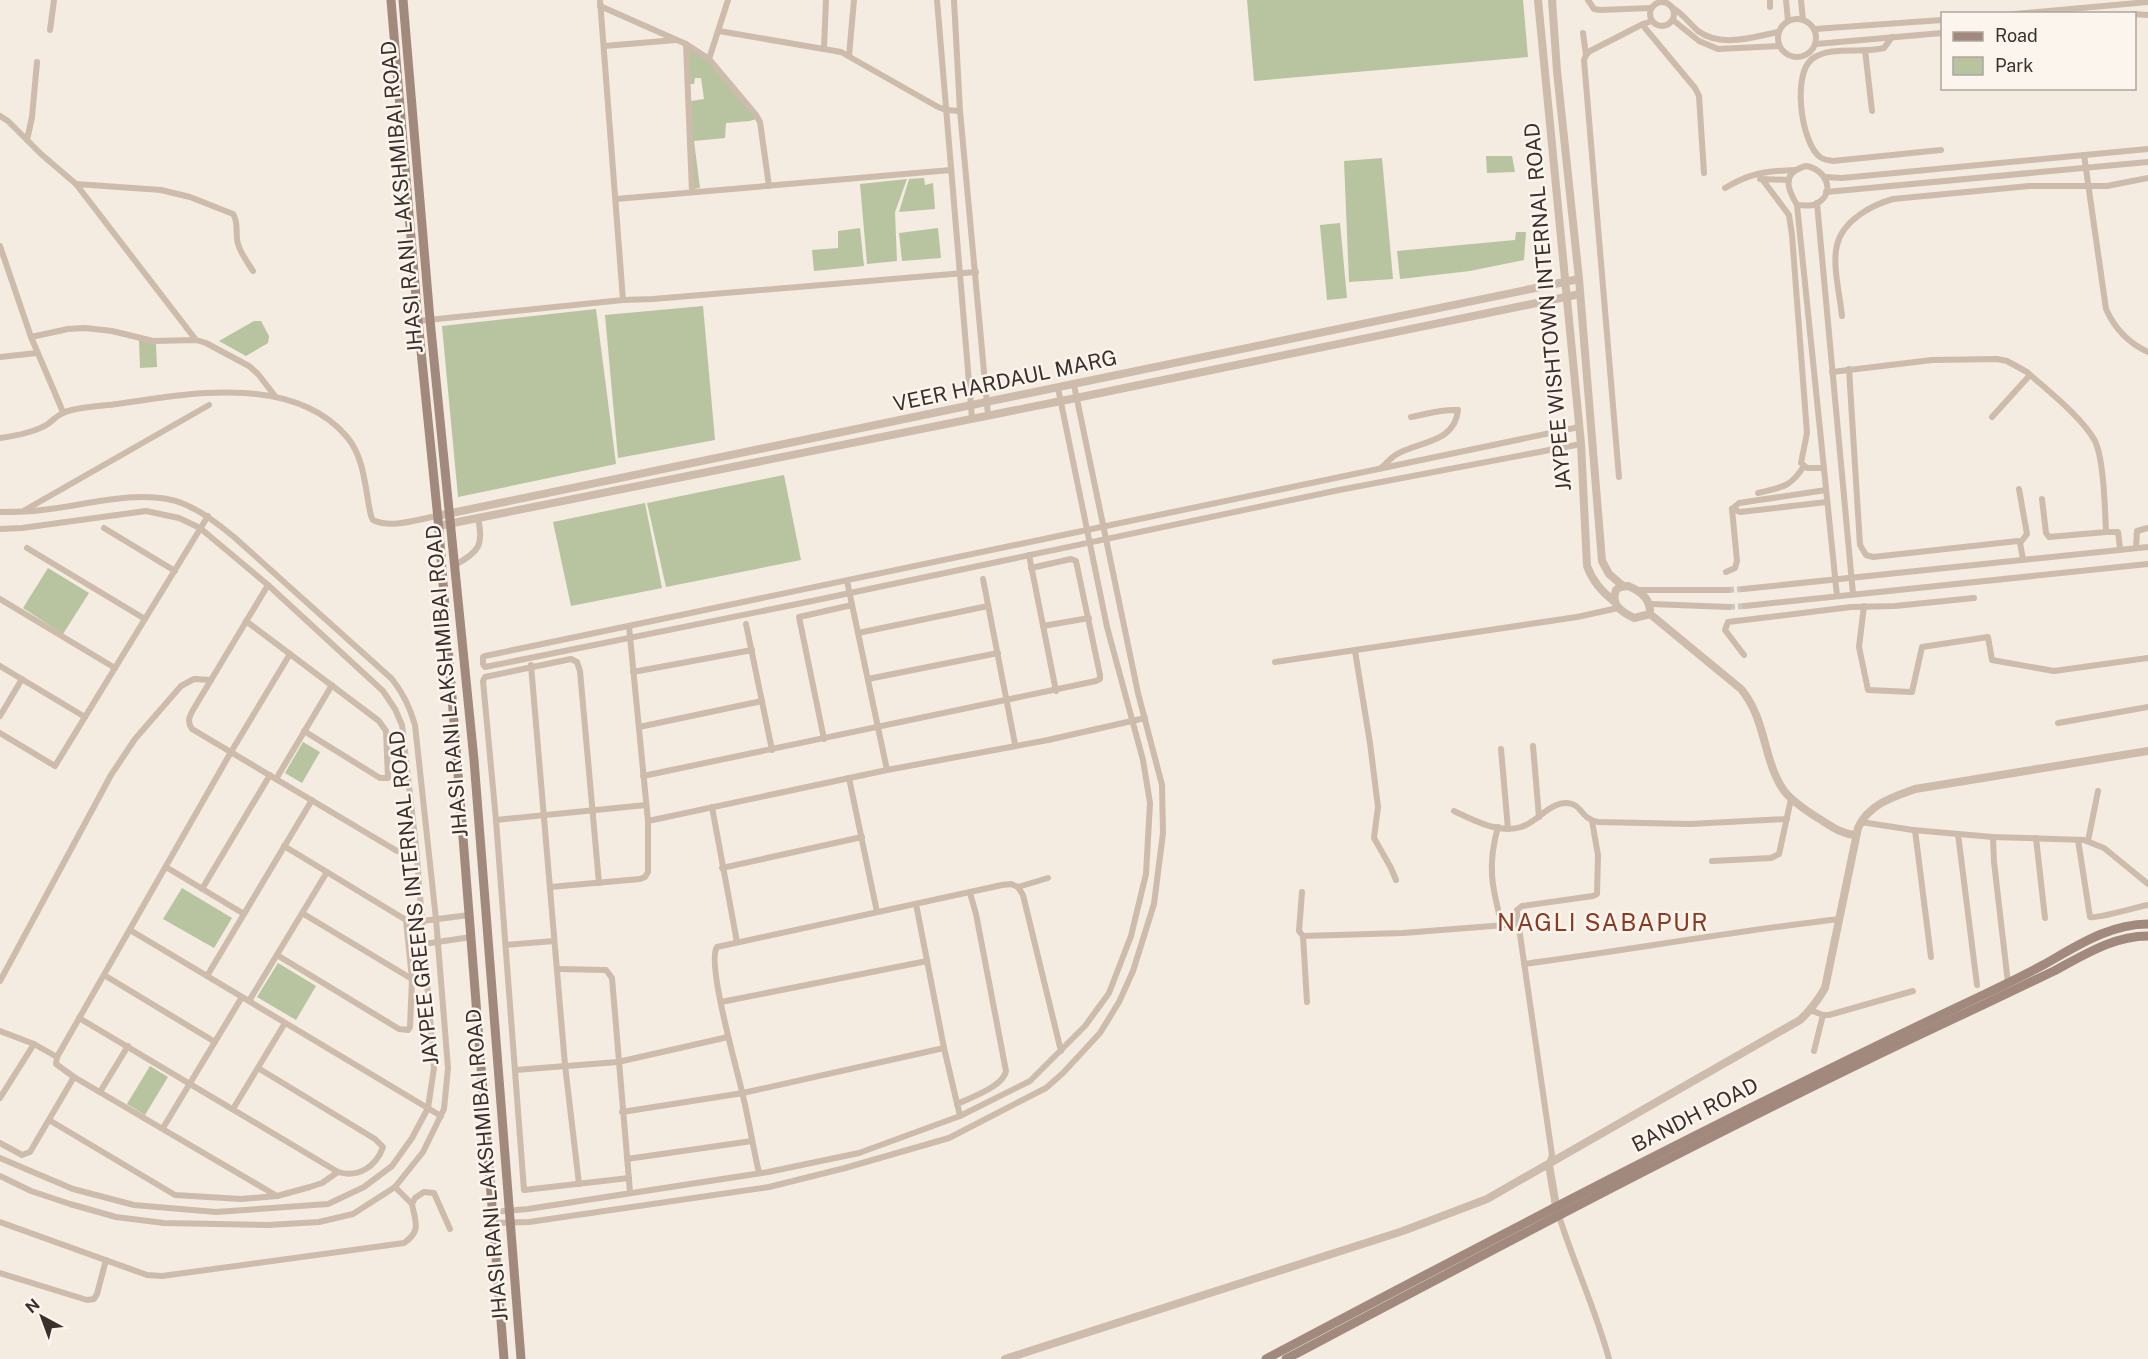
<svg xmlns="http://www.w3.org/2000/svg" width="2148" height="1359" viewBox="0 0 2148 1359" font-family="'Public Sans',sans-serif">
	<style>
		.green { fill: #b8c4a0 }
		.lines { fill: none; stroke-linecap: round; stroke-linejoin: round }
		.minor-tunnel { stroke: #cfc6bd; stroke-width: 6; stroke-dasharray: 6 3; stroke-linecap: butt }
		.minor { stroke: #cdbbac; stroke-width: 6 }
		.tertiary { stroke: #cdbbac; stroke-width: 8 }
		.secondary { stroke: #a18a7d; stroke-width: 9 }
		.labels { text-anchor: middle; stroke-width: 5; stroke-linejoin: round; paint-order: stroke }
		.street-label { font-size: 21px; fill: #3b302b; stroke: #fbf5ee }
		.quarter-label { font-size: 24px; letter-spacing: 1.5px; fill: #8c3b22; stroke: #fbf5ee }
	</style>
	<rect width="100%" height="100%" fill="#f4ebe1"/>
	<g class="green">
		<polygon points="1247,0 1523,0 1528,57 1254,81"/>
		<polygon points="688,47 709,62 756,119 750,121 726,123 725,138 694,141 700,188 693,189 691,101 704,99 701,78 695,78 694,84 690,84"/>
		<polygon points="1486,156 1512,156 1515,172 1487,173"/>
		<polygon points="1382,158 1393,279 1349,282 1344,161"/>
		<polygon points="924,178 925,185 933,183 935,209 899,212 909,179"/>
		<polygon points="907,179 895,212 897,261 867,264 860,184"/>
		<polygon points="1340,223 1347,298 1327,300 1320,225"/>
		<polygon points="860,228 864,266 814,271 812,250 838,248 838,231"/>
		<polygon points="938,228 941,258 902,261 899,233"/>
		<polygon points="1516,232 1526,232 1524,260 1470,271 1400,279 1397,251 1515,240"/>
		<polygon points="703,306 715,440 618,458 605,315"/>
		<polygon points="596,309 616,464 458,497 442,326"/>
		<polygon points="254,321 261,321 269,336 268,343 246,356 219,341"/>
		<polygon points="139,340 156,344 157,367 140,368"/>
		<polygon points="784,475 801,560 666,587 647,503"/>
		<polygon points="645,503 662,588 571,606 553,522"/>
		<polygon points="48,568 89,593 63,634 23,608"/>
		<polygon points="303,742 320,752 302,783 285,773"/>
		<polygon points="182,888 232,918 214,948 163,919"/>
		<polygon points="278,963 316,986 296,1020 257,997"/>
		<polygon points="150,1066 168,1077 145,1115 127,1104"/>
	</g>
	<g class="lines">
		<g class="minor-tunnel">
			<polyline points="1728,590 1743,589"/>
			<polyline points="1729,607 1745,606"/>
		</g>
		<g class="minor">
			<polyline points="600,0 623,300"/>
			<polyline points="937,0 972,418"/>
			<polyline points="954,0 960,111 988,415"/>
			<polyline points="1588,0 1594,9 1600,10 1650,8"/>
			<polyline points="1770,0 1770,7"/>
			<polyline points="1786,0 1788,21"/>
			<polyline points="1801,0 1803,20"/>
			<circle cx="1662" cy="14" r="12"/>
			<polyline points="600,6 686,44 709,59 756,115 760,122 769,186"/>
			<path d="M1673,8C1683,14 1689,23 1698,31C1721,48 1753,37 1778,32"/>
			<polyline points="2014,14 2148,2"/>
			<polyline points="2134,14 2148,15"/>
			<circle cx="1797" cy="38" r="19"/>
			<polyline points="1673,20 1699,41 1718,49 1779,46"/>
			<polyline points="1652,21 1643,24 1645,28 1695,88 1699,96 1704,173"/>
			<polyline points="1815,29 1942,20"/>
			<polyline points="50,30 54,0"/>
			<polyline points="719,31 841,52 938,107 946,110 960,111"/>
			<polyline points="1583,33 1586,55"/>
			<path d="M1892,37L1884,48C1862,54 1831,45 1812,59C1792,74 1801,143 1820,157C1823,160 1829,160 1833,161L1941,150"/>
			<polyline points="686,44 692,192"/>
			<polyline points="1816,44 1942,33"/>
			<polyline points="604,46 676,40"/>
			<polyline points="824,48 826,0"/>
			<polyline points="1865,50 1872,111"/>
			<polyline points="849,56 854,0"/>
			<polyline points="709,59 728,0"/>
			<path d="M0,116L8,121L41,154L76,184L161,190L190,197L233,214C239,222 235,234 238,244C241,254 248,263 253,271"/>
			<polyline points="27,140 32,117 37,62"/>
			<path d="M2084,155L2106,309C2115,329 2128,343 2148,352"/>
			<path d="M1806,166C1826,169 1837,193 1816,204C1810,207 1803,205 1797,205C1787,188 1781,173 1806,166Z"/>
			<polyline points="1825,177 1842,178 2148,149"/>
			<polyline points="1760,179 1789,180"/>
			<polyline points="1762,179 1789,215 1792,235 1807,433 1801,463 1807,468 1824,468"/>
			<polyline points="76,184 196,340"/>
			<path d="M1725,188C1750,173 1766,171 1795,170"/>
			<polyline points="1826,192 2148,162"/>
			<polyline points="616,199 951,170"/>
			<polyline points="1817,203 1853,594"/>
			<polyline points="1797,205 1837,596"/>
			<polyline points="0,246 31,337 63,412"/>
			<path d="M1842,316C1840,295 1832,265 1837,245C1843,220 1872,205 1893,199L2029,186H2107L2148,178"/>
			<polyline points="418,321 623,300 653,299 976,272"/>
			<polyline points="31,337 68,329 85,328 112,331 153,341 196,340 206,343 249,366 258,374 275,396"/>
			<polyline points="0,357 37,353"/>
			<polyline points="1849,369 1860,545 1866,555 1873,557 2018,541 2020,543 2023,559"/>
			<path d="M1832,372L1932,360L1997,359L2007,361L2027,372C2047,390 2083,418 2095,441C2104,460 2105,510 2106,532L2049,537L2046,533L2042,499"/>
			<polyline points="1992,417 2030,375"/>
			<polyline points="1579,427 485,656 483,657 483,664 485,667 812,601 1339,490 1581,444"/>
			<path d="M0,438C15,436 35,432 48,424C53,420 58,415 63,413C74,407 103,406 117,404C189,393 294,374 347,437C365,458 365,490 371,516L373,520C391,529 419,519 437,516"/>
			<path d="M1381,468C1387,463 1392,456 1399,453C1422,441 1455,442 1458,410C1440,409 1428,414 1411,417"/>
			<polyline points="1619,477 1584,60 1586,55 1590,51 1643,24"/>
			<polyline points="2019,489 2027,534 2020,543"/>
			<path d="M1758,493C1782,487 1790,488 1804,466"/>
			<polyline points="1732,509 1739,503 1826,490"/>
			<polyline points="1732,509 1740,512 1827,502"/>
			<polyline points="25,510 209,405"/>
			<path d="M0,512C14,512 28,512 42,510C83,506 145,487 184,504C203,512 218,524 234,537L392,679C403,693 410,707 415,725L436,919L448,1068L444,1109L423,1152L395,1187L353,1214L319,1222L268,1225L164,1223L116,1217L70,1204L31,1191L0,1176"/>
			<polyline points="104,528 175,571"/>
			<polyline points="0,529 22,528 146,511 179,518 200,528 268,585 383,691 395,709 402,725 416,847 434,1068 428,1108 412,1138 392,1166 364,1187 328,1204 216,1212 134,1205 73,1189 0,1158"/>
			<polyline points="2106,532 2118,532 2120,548"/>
			<polyline points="2136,547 2137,531 2148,528"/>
			<polyline points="27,548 145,619"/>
			<polyline points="1029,555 1056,691"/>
			<path d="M455,565C479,552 484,545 478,518"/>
			<polyline points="1726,572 1735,568 1737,561 1732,509"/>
			<polyline points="983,579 1015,744"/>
			<polyline points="847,581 887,770"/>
			<path d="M268,585L193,710C189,717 187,722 192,729L397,851L416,847"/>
			<polyline points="1743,589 2148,547"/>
			<polyline points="1638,590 1728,590"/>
			<polyline points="0,599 115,668"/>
			<polyline points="1651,604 1729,607"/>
			<polyline points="1745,606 2148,564"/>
			<polyline points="1864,606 1859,647 1868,690 1912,692 1922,647 1988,637 1992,660 2054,671 2148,658"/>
			<polyline points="246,621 379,721 386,731 388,778 380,778 304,731"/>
			<polyline points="746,624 772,750"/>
			<polyline points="1043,626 1089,618"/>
			<polyline points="858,633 988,606"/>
			<polyline points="1355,651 1370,743 1378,807 1374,838 1391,868 1396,880"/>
			<polyline points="1744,655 1725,630 1728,622 1851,607 1895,606 1974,598"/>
			<polyline points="1275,662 1577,617 1618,608"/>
			<polyline points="531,665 565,1065 579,1184"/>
			<polyline points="0,666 85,717"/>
			<polyline points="633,672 752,650"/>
			<polyline points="868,679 998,653"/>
			<polyline points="0,716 22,679"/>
			<polyline points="2058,723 2148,707"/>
			<polyline points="639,727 762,701"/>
			<polyline points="0,733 55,766 208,516"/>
			<polyline points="824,739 799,617 852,605"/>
			<polyline points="1533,746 1539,817"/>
			<polyline points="1501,749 1508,829"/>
			<polyline points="643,776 1096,681 1100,679 1100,675 1076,561 1071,559 1031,568"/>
			<polyline points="849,778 877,912"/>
			<polyline points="276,779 332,685"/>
			<polyline points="712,807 737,942"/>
			<path d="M1454,811C1473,820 1499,834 1521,827C1537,823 1552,798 1572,804C1582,807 1582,819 1598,822L1690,824L1787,819"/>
			<polyline points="496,820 646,805"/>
			<polyline points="648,821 887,770 1048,740 1145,718"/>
			<polyline points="1861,822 1913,830 1993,837 2084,840 2104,848 2148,884"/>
			<path d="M1498,827C1487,865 1492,888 1502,925"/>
			<polyline points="1915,830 1931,957"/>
			<polyline points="1958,834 1977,985"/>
			<polyline points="1993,837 1994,862 2008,983"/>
			<polyline points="2036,838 2045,918"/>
			<path d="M2078,840L2090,917C2098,919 2136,907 2148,905"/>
			<polyline points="2088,841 2098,791"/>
			<polyline points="1712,861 1771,858 1779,854 1791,799"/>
			<polyline points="166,867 244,914"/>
			<polyline points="722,868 862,837"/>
			<polyline points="599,883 580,671 577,662 571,659 485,677 483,681 496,820 524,1190 629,1178"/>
			<polyline points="550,887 640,879 645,877 648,872 648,821 629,626"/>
			<polyline points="1018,887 1023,895 1061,1051"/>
			<polyline points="202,889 270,775"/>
			<polyline points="1302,892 1299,931 1303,936 1403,933 1518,924"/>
			<polyline points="916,904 944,1048 960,1116"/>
			<polyline points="302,913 412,979"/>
			<polyline points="422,921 469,915"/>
			<polyline points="130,930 441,1116"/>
			<polyline points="1303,936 1307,1002"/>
			<polyline points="424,944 471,937"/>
			<polyline points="506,945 554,941"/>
			<polyline points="277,955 399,1029 408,1030 410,1027 412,979 406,920 284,846"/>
			<path d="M1524,964C1629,950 1734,931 1840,919"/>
			<polyline points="558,969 606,970 612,978 630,1192"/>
			<polyline points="104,975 215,1042"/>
			<polyline points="207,976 312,800"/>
			<polyline points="0,981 111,775 135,739 181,686 194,679 211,680"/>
			<polyline points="249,1001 327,872"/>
			<polyline points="721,1002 927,961"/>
			<polyline points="1810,1010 1823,1015 1829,1015 1913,991"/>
			<path d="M79,1018L338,1172C358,1178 376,1167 383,1147L375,1139L258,1068"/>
			<polyline points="0,1031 34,1044 57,1057"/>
			<polyline points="1814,1051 1823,1015"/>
			<polyline points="515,1070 618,1062 728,1037"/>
			<polyline points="100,1092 128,1046"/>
			<polyline points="0,1098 34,1044"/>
			<path d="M957,1104C970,1098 1004,1086 1006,1071L976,914L970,893"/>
			<polyline points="233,1109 285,1023"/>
			<polyline points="622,1112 743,1093 944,1048"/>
			<polyline points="49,1120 175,1195 241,1199 277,1196 310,1187 322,1183 338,1172"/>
			<polyline points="163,1128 242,997"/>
			<polyline points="0,1143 22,1155 30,1152 74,1077"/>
			<polyline points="627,1159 752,1141"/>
			<polyline points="1549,1164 1552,1155 1517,914 1517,910 1522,906 1593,896 1597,894 1598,855 1592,821"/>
			<path d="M759,1173C753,1147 749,1121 743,1096C738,1072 706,963 717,947L1002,885L1011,884L1018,887L1048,878"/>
			<polyline points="395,1187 412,1204 415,1198 424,1192 434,1193 450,1229"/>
			<polyline points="277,1196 74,1077 56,1064 57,1057 231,752 290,654"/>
			<polyline points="493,1212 528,1209 768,1172 859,1153 960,1116 1030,1081 1085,1026 1109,993 1131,936 1146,874 1150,803 1143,760 1107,627 1058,388"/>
			<path d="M1559,1216C1574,1264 1596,1310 1609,1359"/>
			<path d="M0,1222L147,1275L162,1276L404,1243C422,1231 415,1221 412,1204"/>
			<polyline points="494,1223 529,1222 769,1187 845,1168 949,1138 1046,1088 1063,1073 1100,1033 1119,1002 1133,971 1154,904 1163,833 1162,785 1138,693 1074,385"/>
			<polyline points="0,1273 87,1300 94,1299 97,1294 106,1260"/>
		</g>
		<g class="tertiary">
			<path d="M1538,0L1581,444L1587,566C1592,580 1603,593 1615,602"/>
			<polyline points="1552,0 1557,71 1579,279 1602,561 1609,574 1623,586"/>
			<polyline points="437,516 1579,279"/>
			<polyline points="438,526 1076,398 1580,294"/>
			<path d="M1628,586C1641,591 1651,599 1650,614L1634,618C1622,612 1610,605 1616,590L1620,587Z"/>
			<path d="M1650,614L1741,689C1767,720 1763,763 1785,792C1794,803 1807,811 1818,818C1831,826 1841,834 1856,835"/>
			<polyline points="1549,1165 1557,1212"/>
			<path d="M1005,1359L1403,1231L1487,1199L1800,1020C1811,1010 1818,1000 1825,988L1858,828C1868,805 1892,797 1915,789L2148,751"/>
		</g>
		<g class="secondary">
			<polyline points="391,0 418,321 438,519 504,1359"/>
			<polyline points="403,0 430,320 474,760 521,1359"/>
			<path d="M1266,1359C1502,1234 1739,1110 1981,996C2002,986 2023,976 2043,965C2077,946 2109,924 2148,924"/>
			<path d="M1286,1359C1517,1237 1748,1114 1985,1004C2008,993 2031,982 2054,971C2084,955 2113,936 2148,936"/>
		</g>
	</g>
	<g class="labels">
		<g class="street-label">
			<text transform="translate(402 197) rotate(-95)" y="7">JHASI RANI LAKSHMIBAI ROAD</text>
			<text transform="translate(1548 307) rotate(-95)" y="7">JAYPEE WISHTOWN INTERNAL ROAD</text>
			<text transform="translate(1005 381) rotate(-12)" y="7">VEER HARDAUL MARG</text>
			<text transform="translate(447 681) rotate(-95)" y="7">JHASI RANI LAKSHMIBAI ROAD</text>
			<text transform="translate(414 898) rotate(-96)" y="7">JAYPEE GREENS INTERNAL ROAD</text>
			<text transform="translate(1695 1115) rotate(-27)" y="7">BANDH ROAD</text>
			<text transform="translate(487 1165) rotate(-95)" y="7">JHASI RANI LAKSHMIBAI ROAD</text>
		</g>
		<g class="quarter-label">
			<text x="1603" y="931">NAGLI SABAPUR</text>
		</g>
	</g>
	<rect x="1941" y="12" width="195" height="78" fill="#fbf5ee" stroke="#aea6a0" stroke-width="1.5"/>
	<rect x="1953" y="32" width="30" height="9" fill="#a18a7d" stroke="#aea6a0" stroke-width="1.5"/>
	<text x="1995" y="42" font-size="18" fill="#3b302b">Road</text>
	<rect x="1953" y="57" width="30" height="18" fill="#b8c4a0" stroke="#aea6a0" stroke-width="1.5"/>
	<text x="1995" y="72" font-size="18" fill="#3b302b">Park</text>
	<g transform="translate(42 1317) rotate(319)" stroke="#fbf5ee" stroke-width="4.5" paint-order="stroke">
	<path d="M0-4.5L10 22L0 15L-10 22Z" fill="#3b302b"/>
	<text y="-9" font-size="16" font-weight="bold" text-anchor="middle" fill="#3b302b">N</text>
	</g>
</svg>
